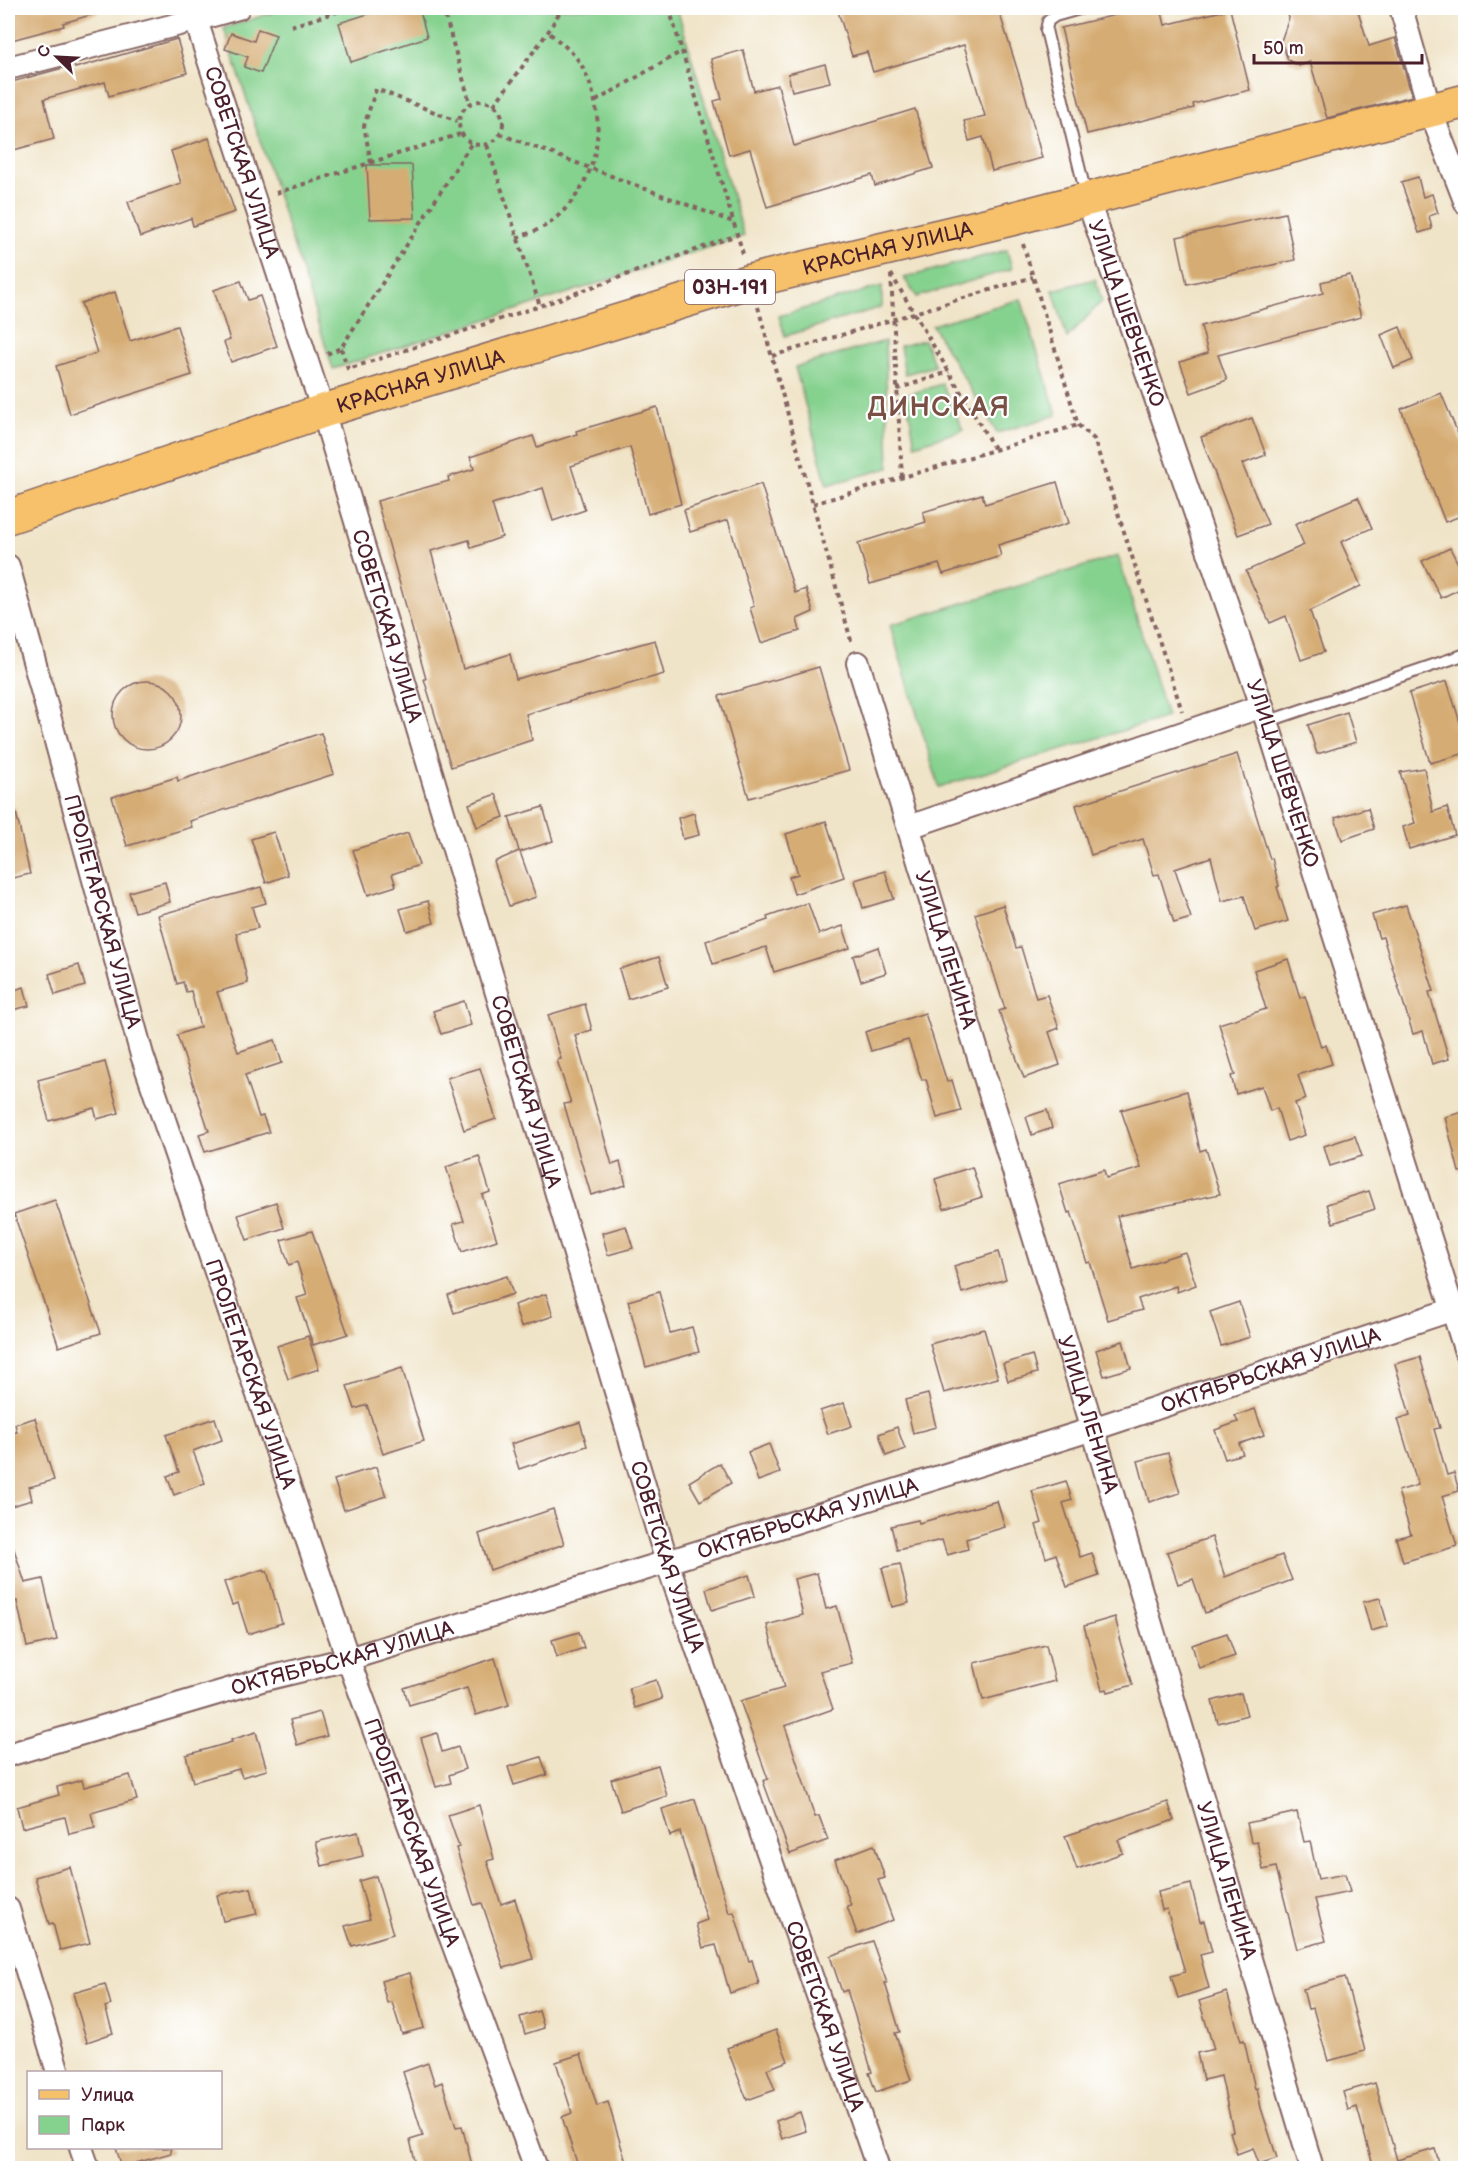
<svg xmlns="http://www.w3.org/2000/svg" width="1473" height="2176" viewBox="0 0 1473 2176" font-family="'Balsamiq Sans',sans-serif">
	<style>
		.green { fill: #85d18e; stroke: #68785c; stroke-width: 1.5 }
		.building { fill: #d5ac73 }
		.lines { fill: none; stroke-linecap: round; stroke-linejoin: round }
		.service-casing { stroke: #846462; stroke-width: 14 }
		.minor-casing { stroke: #846462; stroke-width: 26 }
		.primary-casing { stroke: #846462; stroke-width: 36 }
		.path { stroke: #846462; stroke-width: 4; stroke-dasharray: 4.5 4.5; stroke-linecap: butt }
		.service { stroke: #fff; stroke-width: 10 }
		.minor { stroke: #fff; stroke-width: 22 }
		.primary { stroke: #f6c16b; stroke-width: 33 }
		.labels { text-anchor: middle; stroke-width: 4.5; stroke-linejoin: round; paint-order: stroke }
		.shield { fill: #fff; stroke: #80626b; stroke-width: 1.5 }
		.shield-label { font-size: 20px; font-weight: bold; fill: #4a1f2b }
		.street-label { font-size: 21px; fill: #4a1f2b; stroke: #fff }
		.district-label { font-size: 27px; font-weight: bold; letter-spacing: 1.5px; fill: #7b5044; stroke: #fff }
	</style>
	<rect width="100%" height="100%" fill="#fff"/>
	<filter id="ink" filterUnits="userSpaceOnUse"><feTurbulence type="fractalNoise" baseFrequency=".0167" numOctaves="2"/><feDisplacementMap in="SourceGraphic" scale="12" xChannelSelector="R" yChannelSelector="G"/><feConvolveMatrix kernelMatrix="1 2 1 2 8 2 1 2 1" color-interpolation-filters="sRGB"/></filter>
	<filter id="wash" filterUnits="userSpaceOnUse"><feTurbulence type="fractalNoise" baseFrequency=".008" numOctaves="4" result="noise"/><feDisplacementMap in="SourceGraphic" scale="24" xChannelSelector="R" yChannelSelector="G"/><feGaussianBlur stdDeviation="1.35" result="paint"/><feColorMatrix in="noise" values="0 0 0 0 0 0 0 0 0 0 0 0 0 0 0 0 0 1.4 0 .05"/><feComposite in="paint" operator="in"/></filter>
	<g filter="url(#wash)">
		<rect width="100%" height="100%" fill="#f0e4c8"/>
		<g class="green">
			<polygon points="287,8 677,8 744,236 333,369 224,28"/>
			<polygon points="1007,250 1012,269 917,297 904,278"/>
			<polygon points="1095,279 1102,301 1067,338 1053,290"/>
			<polygon points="882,286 882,307 785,336 779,316"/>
			<polygon points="1021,299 1057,415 997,433 932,325"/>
			<polygon points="924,340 935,366 905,374 900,346"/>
			<polygon points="885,341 889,468 827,485 795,367"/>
			<polygon points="942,384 963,430 915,445 906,395"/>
			<polygon points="1118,556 1167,717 939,787 890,625"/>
		</g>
		<g id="blocks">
			<g class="building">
				<polygon points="8,8 100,8 101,12 63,23 64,26 8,41"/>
				<polygon points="387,8 419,8 427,37 351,62 339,23"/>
				<polygon points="837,8 998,8 1025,94 1042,158 992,171 983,137 969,141 964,121 985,116 964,45 873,72 867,52 852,56"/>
				<polygon points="1145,8 1161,8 1165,25 1230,9 1250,90 1193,104 1194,108 1087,134 1061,28"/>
				<polygon points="1286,8 1357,8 1369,46 1395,38 1412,96 1327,118 1310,62 1299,66 1288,60 1281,41 1289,18"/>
				<polygon points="258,29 276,35 261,73 244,67 248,57 225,49 231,33 254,41"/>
				<polygon points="177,39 187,73 109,96 105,82 44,99 54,139 10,151 8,139 8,83 74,65 75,68"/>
				<polygon points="743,50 754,91 778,85 794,146 915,109 933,168 875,186 872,175 767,207 750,149 729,155 714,101 722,99 711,59"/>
				<polygon points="825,64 830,82 792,91 788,74"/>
				<polygon points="209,138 235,212 193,226 191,218 140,237 128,202 181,183 171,151"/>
				<polygon points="367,165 412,165 415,218 370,219"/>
				<polygon points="1418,177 1423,197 1432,194 1438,213 1429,216 1432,229 1419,233 1401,182"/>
				<polygon points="1285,213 1295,260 1187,284 1177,237"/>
				<polygon points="1350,275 1361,317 1218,355 1227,380 1191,393 1180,362 1208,353 1201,326 1323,293 1321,282"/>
				<polygon points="241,281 248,300 260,296 277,346 231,362 224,342 230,340 214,290"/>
				<polygon points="115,292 130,341 177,326 192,375 70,414 56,366 97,353 81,303"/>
				<polygon points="1400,327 1413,360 1394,368 1381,335"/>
				<polygon points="1441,393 1466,453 1466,514 1445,522 1401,409"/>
				<polygon points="657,407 681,504 648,514 630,447 571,466 585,510 553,521 543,488 492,504 502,537 471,548 469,540 431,551 463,669 510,654 516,679 655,640 664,674 526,714 532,740 451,767 424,679 426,679 377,501 449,481 448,477 474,469 470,457 533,436 537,447 577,434 576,431"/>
				<polygon points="1252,418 1266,455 1242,464 1268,524 1238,535 1201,437"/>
				<polygon points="1057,482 1069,523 998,545 1001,556 943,574 939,564 870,584 858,543 926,522 923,512 982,494 985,504"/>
				<polygon points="761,484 795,593 806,589 813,612 797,619 800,631 761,643 750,608 754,606 728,520 690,532 684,510"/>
				<polygon points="1358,497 1372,528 1341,542 1361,586 1310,611 1324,652 1301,660 1286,616 1270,623 1246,571 1304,545 1295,524"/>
				<polygon points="1450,548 1466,579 1466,586 1441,598 1422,561"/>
				<polygon points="819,667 849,770 749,798 719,696"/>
				<polygon points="1447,681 1466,741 1466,753 1430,763 1409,693"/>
				<circle cx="147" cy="715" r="34"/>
				<polygon points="1347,712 1356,742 1317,754 1308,725"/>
				<polygon points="321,733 334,774 190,821 192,827 127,846 112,797 177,777 178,781"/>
				<polygon points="1237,754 1270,859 1272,858 1279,886 1277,887 1288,921 1255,931 1244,896 1222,901 1211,857 1175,869 1191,918 1174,923 1159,874 1154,875 1143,839 1091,855 1076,805"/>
				<polygon points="1424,768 1433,812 1447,807 1455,835 1409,849 1403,827 1415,823 1400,772"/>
				<polygon points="496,794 504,817 477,827 469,804"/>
				<polygon points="543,807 553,841 520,852 536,897 509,906 494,862 519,851 509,817"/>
				<polygon points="15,808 30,874 8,879 8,809"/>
				<polygon points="1368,808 1374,829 1342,840 1335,818"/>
				<polygon points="694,813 699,835 683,839 678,818"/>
				<polygon points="826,821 844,877 794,894 789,877 798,874 786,834"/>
				<polygon points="274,832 288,875 266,883 251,839"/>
				<polygon points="408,833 419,865 392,874 396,886 368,895 353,850"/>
				<polygon points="885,871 894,899 863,908 855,880"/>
				<polygon points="165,882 170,902 135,912 129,892"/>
				<polygon points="261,887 266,903 252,907 258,928 236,933 248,983 217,992 238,1052 275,1040 282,1063 245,1075 259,1117 263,1116 269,1132 205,1152 199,1134 209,1131 177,1035 200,1027 191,991 186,992 183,982 177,984 158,915"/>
				<polygon points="428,901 434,923 407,931 400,909"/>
				<polygon points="808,903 819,934 843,926 850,948 774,972 766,947 713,964 706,941 768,920 767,917"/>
				<polygon points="1003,905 1016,948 1021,947 1036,998 1047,995 1059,1028 1049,1032 1060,1065 1024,1078 999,1011 1005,1009 975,914"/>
				<polygon points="1406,905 1434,991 1429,992 1449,1059 1432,1064 1423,1031 1413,1034 1383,937 1379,938 1372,915"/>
				<polygon points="878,947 886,973 861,981 853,956"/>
				<polygon points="659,957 668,987 628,999 619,969"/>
				<polygon points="1288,959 1300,998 1305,996 1321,1047 1326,1045 1332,1064 1298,1075 1306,1099 1295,1103 1305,1135 1287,1141 1277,1108 1270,1111 1262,1086 1236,1094 1231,1076 1235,1075 1219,1024 1266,1009 1254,970"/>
				<polygon points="79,965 85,986 55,995 49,974"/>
				<polygon points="24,987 29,1006 8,1011 8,992"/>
				<polygon points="464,1001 471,1025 441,1034 433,1011"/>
				<polygon points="585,1004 592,1030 575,1035 612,1165 620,1162 626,1185 591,1195 564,1104 571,1103 557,1060 561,1059 548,1015"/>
				<polygon points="925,1013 947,1082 952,1080 961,1111 937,1118 926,1079 922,1080 908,1040 871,1051 865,1032"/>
				<polygon points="105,1062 119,1113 97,1119 94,1108 49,1121 38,1080"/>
				<polygon points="480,1068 496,1119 464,1130 447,1078"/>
				<polygon points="1187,1091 1200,1151 1206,1149 1220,1194 1117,1216 1133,1269 1185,1252 1196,1285 1177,1292 1176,1286 1138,1299 1142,1310 1108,1320 1090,1262 1087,1263 1071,1212 1068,1213 1059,1184 1104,1170 1106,1178 1141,1168 1121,1110"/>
				<polygon points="1047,1110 1052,1128 1032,1135 1026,1117"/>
				<polygon points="1466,1111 1466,1171 1459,1172 1445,1117"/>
				<polygon points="1355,1136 1362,1156 1330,1166 1324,1146"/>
				<polygon points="479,1156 490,1192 482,1195 497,1240 462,1252 453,1224 464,1221 446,1167"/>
				<polygon points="972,1167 982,1197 944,1209 935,1179"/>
				<polygon points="1369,1191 1375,1209 1333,1223 1327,1204"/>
				<polygon points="55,1200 101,1333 59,1347 14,1214"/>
				<polygon points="276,1202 284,1228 247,1240 238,1215"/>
				<polygon points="626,1226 633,1248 608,1255 602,1233"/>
				<polygon points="312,1231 348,1334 313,1345 297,1298 307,1295 297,1262 289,1265 281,1240"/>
				<polygon points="998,1252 1006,1279 962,1293 954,1266"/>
				<polygon points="507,1276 513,1294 454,1313 448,1295"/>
				<polygon points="659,1292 670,1333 692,1327 699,1352 646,1367 628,1301"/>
				<polygon points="546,1294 553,1316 521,1327 514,1305"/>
				<polygon points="1239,1302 1250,1337 1221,1346 1210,1312"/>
				<polygon points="984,1329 998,1378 944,1393 930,1344"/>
				<polygon points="308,1336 319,1369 288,1379 277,1346"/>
				<polygon points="1123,1341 1131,1368 1104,1376 1096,1350"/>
				<polygon points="1032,1355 1037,1373 1008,1381 1003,1364"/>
				<polygon points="1420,1357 1440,1428 1434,1429 1447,1475 1454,1473 1459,1491 1442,1496 1457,1546 1403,1562 1396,1538 1411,1534 1398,1491 1418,1485 1398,1419 1410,1415 1395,1364"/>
				<polygon points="402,1368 424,1441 383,1454 367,1405 355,1409 347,1386"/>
				<polygon points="928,1394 936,1427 913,1433 905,1400"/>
				<polygon points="844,1403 852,1426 828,1434 820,1411"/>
				<polygon points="1255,1409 1264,1435 1239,1444 1243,1454 1225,1459 1215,1430 1238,1422 1235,1416"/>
				<polygon points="35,1418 54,1480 29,1487 32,1500 8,1507 8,1433 17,1432 15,1424"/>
				<polygon points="215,1418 222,1440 193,1451 205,1483 174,1495 167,1476 179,1472 166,1435"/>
				<polygon points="580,1422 587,1446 519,1469 511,1444"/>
				<polygon points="897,1427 905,1449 886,1456 879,1434"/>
				<polygon points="769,1444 780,1473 758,1481 748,1452"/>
				<polygon points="1168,1453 1180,1493 1149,1502 1138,1461"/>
				<polygon points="720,1463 731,1483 700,1501 689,1482"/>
				<polygon points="376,1467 386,1496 344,1510 334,1480"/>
				<polygon points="1066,1481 1072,1500 1063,1503 1080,1557 1092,1553 1099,1576 1067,1587 1056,1554 1046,1558 1036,1525 1042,1523 1032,1491"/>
				<polygon points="997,1501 1005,1527 966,1539 968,1549 947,1555 942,1540 897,1550 891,1526 918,1520 919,1523"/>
				<polygon points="553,1509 564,1544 490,1570 479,1534"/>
				<polygon points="1212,1537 1225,1577 1282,1555 1292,1580 1205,1613 1193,1579 1178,1584 1167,1552"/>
				<polygon points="11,1540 25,1583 43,1579 57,1640 27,1647 17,1601 8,1604 8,1541"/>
				<polygon points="900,1564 909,1603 892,1607 882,1568"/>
				<polygon points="264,1569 265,1572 267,1571 282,1623 248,1634 238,1603 232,1605 224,1582"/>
				<polygon points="817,1573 826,1609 837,1606 852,1663 820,1671 833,1709 785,1726 815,1817 819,1816 828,1840 790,1854 763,1781 768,1779 740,1701 784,1688 767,1625 803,1615 794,1579"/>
				<polygon points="749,1575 755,1596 712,1610 706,1589"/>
				<polygon points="1380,1598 1388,1626 1371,1631 1363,1602"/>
				<polygon points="1115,1617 1120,1637 1119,1638 1133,1685 1108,1692 1107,1689 1102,1690 1084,1626"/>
				<polygon points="579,1632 584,1648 557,1657 552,1640"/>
				<polygon points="1227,1633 1235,1656 1199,1668 1192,1645"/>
				<polygon points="1046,1645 1055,1681 983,1700 974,1663"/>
				<polygon points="495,1658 509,1705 476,1715 467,1688 409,1705 404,1688"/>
				<polygon points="656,1680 662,1699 635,1708 629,1688"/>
				<polygon points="1241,1693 1247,1715 1218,1723 1212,1701"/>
				<polygon points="320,1712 327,1736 297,1745 290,1720"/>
				<polygon points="256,1732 267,1770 242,1777 239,1769 193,1782 186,1755 232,1742 231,1740"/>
				<polygon points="437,1733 442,1752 458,1747 465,1769 449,1775 451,1783 436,1787 421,1738"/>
				<polygon points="541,1757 547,1775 514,1785 508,1767"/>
				<polygon points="658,1765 667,1796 621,1811 611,1779"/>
				<polygon points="130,1775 137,1800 91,1813 95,1828 69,1834 65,1817 22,1828 17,1807 59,1795 57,1787 82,1780 84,1787"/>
				<polygon points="695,1799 729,1913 734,1912 749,1961 752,1960 759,1984 730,1993 716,1945 703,1948 696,1924 707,1920 680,1832 670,1836 662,1809"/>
				<polygon points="1168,1802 1174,1820 1118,1840 1123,1853 1077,1869 1065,1836"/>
				<polygon points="479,1805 494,1859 487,1861 501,1904 515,1899 533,1959 504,1968 482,1903 474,1905 456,1848 459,1847 448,1815"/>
				<polygon points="1297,1812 1304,1842 1310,1841 1318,1879 1345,1874 1350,1892 1315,1899 1326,1941 1297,1949 1276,1867 1263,1870 1257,1841 1251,1842 1247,1823"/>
				<polygon points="358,1832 363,1856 322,1866 316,1842"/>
				<polygon points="874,1845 885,1878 878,1880 893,1920 857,1934 847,1906 851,1905 835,1860"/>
				<polygon points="70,1867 90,1943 60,1950 53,1923 49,1924 35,1877"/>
				<polygon points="376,1876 393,1934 352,1946 345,1926 370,1919 359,1881"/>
				<polygon points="1191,1884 1200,1922 1204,1921 1212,1952 1200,1955 1209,1988 1178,1998 1171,1976 1185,1972 1167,1909 1162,1910 1158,1892"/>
				<polygon points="251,1888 257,1914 223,1921 217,1895"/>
				<polygon points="872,1941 887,1983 885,1983 900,2032 895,2033 911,2080 876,2092 869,2073 872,2072 847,1990 842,1992 830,1956"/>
				<polygon points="410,1973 424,2028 402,2034 392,2002 387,2003 381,1981"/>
				<polygon points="1345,1977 1365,2051 1328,2061 1313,2008 1308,2009 1303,1989"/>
				<polygon points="105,1984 111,2005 105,2007 113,2033 87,2042 73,1993"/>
				<polygon points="1227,1992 1241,2041 1244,2040 1255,2089 1257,2088 1261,2108 1277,2158 1259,2164 1253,2148 1237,2154 1230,2132 1233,2131 1221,2076 1203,2080 1197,2053 1214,2049 1199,2001"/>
				<polygon points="539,2011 544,2028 525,2034 520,2017"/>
				<polygon points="776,2030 788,2061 767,2069 775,2090 747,2100 727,2048"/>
				<polygon points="581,2054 597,2106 608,2102 628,2169 579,2169 562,2117 572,2113 556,2062"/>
				<polygon points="428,2063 435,2085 442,2082 456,2127 462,2126 473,2169 417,2169 410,2140 423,2136 403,2072"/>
				<polygon points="1375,2083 1397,2160 1435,2149 1441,2169 1374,2169 1357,2107 1348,2110 1343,2092"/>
				<polygon points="800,2112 806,2131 782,2139 776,2121"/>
				<polygon points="116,2148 171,2148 171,2153 122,2167"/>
			</g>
		</g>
	</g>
	<g filter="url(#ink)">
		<use href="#blocks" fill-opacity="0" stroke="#846462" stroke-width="1.5"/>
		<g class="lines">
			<g class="service-casing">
				<g id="service">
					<polyline points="1083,8 1055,16 1048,21 1046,30 1086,195"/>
					<polyline points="1266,722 1466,654"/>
				</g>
			</g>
			<g class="minor-casing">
				<g id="minor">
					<path id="s1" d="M192,8L323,411L667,1562L878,2168"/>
					<polyline points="1401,8 1430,110 1466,203"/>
					<polyline points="8,68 195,20 238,8"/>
					<path id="s2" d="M1087,198L1262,706L1466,1352"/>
					<path id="s3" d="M8,566L142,1055L348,1659L536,2168"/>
					<path id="s4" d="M858,663L1093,1429L1312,2168"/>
					<polyline points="909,827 1262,706"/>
					<path id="s5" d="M8,1755L265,1679L348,1659L667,1562L1093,1429L1466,1305"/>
					<polyline points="8,1909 58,2072"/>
					<polyline points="81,2148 88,2168"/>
				</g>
			</g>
			<g class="primary-casing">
				<g id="primary">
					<path id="s6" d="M8,517L323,411L750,281L1015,218L1466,101"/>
				</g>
			</g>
			<g class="path">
				<polyline points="443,8 470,103"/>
				<polyline points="669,8 744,257"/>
				<polyline points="291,26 350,8"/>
				<polyline points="596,101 682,51"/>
				<circle cx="481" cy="123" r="22"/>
				<polyline points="494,105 548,32 562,8"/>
				<polyline points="500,134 733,222"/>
				<polyline points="487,145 540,306"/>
				<polyline points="371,163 364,126 376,89 457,121"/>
				<polyline points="276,193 460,134"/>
				<path d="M517,238C527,234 538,230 547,225C552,222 557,217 561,213C601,175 608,116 583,68C575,53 561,43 548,32"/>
				<polyline points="1023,244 1078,425 1094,439 1182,711"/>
				<polyline points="891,274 995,450"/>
				<polyline points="891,275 902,478"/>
				<polyline points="758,307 852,644"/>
				<polyline points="341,348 348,369 540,306 737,235"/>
				<polyline points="327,354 341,348 471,144"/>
				<polyline points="772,356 1033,277"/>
				<polyline points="897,389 949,372"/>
				<polyline points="813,504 1078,425"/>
			</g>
			<use href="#service" class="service"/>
			<use href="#minor" class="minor"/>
			<use href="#primary" class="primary"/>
		</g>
	</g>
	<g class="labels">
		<rect class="shield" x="685" y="270" width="90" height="34" rx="4.5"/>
		<g class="shield-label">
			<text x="730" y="294">03Н-191</text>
		</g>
		<g class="street-label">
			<text dy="7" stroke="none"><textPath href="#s1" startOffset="162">СОВЕТСКАЯ УЛИЦА</textPath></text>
			<text dy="7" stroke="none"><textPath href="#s6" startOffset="920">КРАСНАЯ УЛИЦА</textPath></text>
			<text dy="7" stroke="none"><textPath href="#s2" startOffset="122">УЛИЦА ШЕВЧЕНКО</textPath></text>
			<text dy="7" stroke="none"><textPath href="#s6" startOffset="434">КРАСНАЯ УЛИЦА</textPath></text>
			<text dy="7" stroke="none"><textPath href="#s1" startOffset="648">СОВЕТСКАЯ УЛИЦА</textPath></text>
			<text dy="7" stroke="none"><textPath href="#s2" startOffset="608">УЛИЦА ШЕВЧЕНКО</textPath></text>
			<text dy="7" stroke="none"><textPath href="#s3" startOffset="358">ПРОЛЕТАРСКАЯ УЛИЦА</textPath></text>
			<text dy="7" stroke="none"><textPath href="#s4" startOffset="300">УЛИЦА ЛЕНИНА</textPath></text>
			<text dy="7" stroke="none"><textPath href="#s1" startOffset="1134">СОВЕТСКАЯ УЛИЦА</textPath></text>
			<text dy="7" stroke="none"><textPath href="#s5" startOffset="1320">ОКТЯБРЬСКАЯ УЛИЦА</textPath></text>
			<text dy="7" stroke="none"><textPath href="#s3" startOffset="844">ПРОЛЕТАРСКАЯ УЛИЦА</textPath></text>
			<text dy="7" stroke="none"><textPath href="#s4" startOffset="786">УЛИЦА ЛЕНИНА</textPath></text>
			<text dy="7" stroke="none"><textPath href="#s5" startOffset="834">ОКТЯБРЬСКАЯ УЛИЦА</textPath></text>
			<text dy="7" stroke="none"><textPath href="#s1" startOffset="1620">СОВЕТСКАЯ УЛИЦА</textPath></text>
			<text dy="7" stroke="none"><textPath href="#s5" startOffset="348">ОКТЯБРЬСКАЯ УЛИЦА</textPath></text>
			<text dy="7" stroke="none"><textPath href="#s3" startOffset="1330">ПРОЛЕТАРСКАЯ УЛИЦА</textPath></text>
			<text dy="7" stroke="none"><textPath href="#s4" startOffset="1272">УЛИЦА ЛЕНИНА</textPath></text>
			<text dy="7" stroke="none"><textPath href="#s1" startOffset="2106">СОВЕТСКАЯ УЛИЦА</textPath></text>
		</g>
		<g class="district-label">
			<text x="939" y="416">ДИНСКАЯ</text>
		</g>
	</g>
	<rect width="1473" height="2176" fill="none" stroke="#fff" stroke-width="30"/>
	<rect x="27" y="2071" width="195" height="78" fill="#ffffff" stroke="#b7a5aa" stroke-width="1.5"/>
	<rect x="39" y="2090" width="30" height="9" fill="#f6c16b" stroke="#b7a5aa" stroke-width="1.5"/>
	<text x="81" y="2101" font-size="18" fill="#4a1f2b">Улица</text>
	<rect x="39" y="2116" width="30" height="18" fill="#85d18e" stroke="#b7a5aa" stroke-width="1.5"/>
	<text x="81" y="2131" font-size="18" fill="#4a1f2b">Парк</text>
	<g transform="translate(57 57) rotate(294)" stroke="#ffffff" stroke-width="4.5" paint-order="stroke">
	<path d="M0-4.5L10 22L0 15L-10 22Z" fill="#4a1f2b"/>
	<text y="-9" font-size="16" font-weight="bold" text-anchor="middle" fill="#4a1f2b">С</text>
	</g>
	<path d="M1254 54v9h168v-9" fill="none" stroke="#4a1f2b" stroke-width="3"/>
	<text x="1263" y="54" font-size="18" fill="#4a1f2b" stroke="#ffffff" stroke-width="4.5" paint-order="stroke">50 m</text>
</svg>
